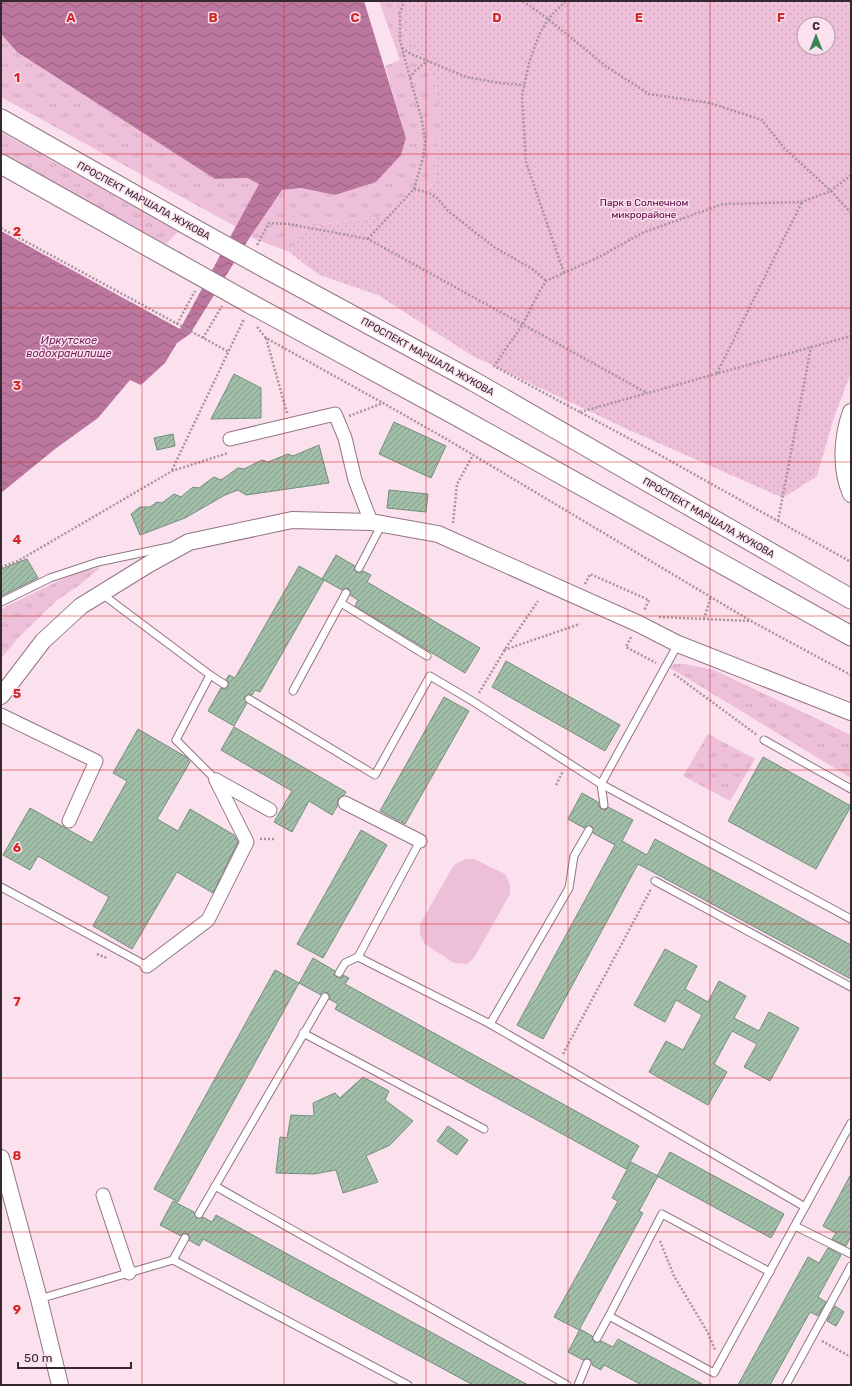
<svg xmlns="http://www.w3.org/2000/svg" width="852" height="1386" viewBox="0 0 852 1386" font-family="Rubik,sans-serif">
	<style>
		.grass { fill: url(#grass-tufts) }
		.park { fill: url(#park-dots); fill-rule: evenodd }
		.pitch { fill: #eebfd9 }
		.water { fill: url(#water-waves) }
		.building { fill: url(#building-hatch); stroke: #738f7b }
		.lines { fill: none; stroke-linecap: round; stroke-linejoin: round }
		.service-casing { stroke: #937586; stroke-width: 9 }
		.minor-casing { stroke: #937586; stroke-width: 15 }
		.tertiary-casing { stroke: #937586; stroke-width: 18 }
		.secondary-casing { stroke: #937586; stroke-width: 21 }
		.path { stroke: #a8949e; stroke-width: 2.5; stroke-dasharray: 2 2; stroke-linecap: butt }
		.service { stroke: #fff; stroke-width: 7 }
		.minor { stroke: #fff; stroke-width: 13 }
		.tertiary { stroke: #fff; stroke-width: 16 }
		.secondary { stroke: #fff; stroke-width: 19 }
		.secondary-bridge-casing { stroke: #937586; stroke-width: 21; stroke-linecap: butt }
		.secondary-bridge { stroke: #fff; stroke-width: 19 }
		.grid { fill: none; stroke: #d62828; stroke-width: 1; stroke-opacity: 0.55 }
		.labels { text-anchor: middle; stroke-width: 3; stroke-linejoin: round; paint-order: stroke }
		.street-label { font-size: 10px; fill: #35292f; stroke: #fbe0ee }
		.park-label { font-size: 10px; fill: #5a0441; stroke: #fbe0ee }
		.water-label { font-size: 11px; font-style: italic; fill: #711f55; stroke: #fbe0ee }
		.grid-label { font-size: 13px; text-anchor: middle; font-weight: bold; fill: #d62828; stroke: #fbe0ee; stroke-width: 3; stroke-linejoin: round; paint-order: stroke }
	</style>
	<defs>
		<pattern id="grass-tufts" width="24" height="20" patternUnits="userSpaceOnUse"><rect width="24" height="20" fill="#eebfd9"/><path d="M3 7l-1-3M5 7V3M7 7l1-3M15 17l-1-3M17 17v-4M19 17l1-3" fill="none" stroke="#cda4bb"/></pattern>
		<pattern id="park-dots" width="8" height="8" patternUnits="userSpaceOnUse"><rect width="8" height="8" fill="#eebfd9"/><path d="M2 2h.1M6 6h.1" fill="none" stroke="#cda4bb" stroke-width="1.8" stroke-linecap="round"/></pattern>
		<pattern id="water-waves" width="16" height="10" patternUnits="userSpaceOnUse"><rect width="16" height="10" fill="#bc779f"/><path d="M0 5q4-4 8 0t8 0" fill="none" stroke="#9a6282"/></pattern>
		<pattern id="building-hatch" width="6" height="6" patternUnits="userSpaceOnUse"><rect width="6" height="6" fill="#a1bea9"/><path d="M-1 1l2-2M0 6l6-6M5 7l2-2" fill="none" stroke="#849a8a"/></pattern>
	</defs>
	<rect width="100%" height="100%" fill="#fbe0ee"/>
	<g class="grass">
		<polygon points="379,1 395,1 398,25 434,78 441,127 434,183 385,216 305,227 289,252 250,237 282,190 301,188 335,195 376,182 401,155 406,138 385,66 400,60"/>
		<polygon points="1,34 17,52 215,179 247,178 259,184 236,227 1,97"/>
		<polygon points="1,132 178,232 166,244 1,154"/>
		<polygon points="101,567 77,587 57,600 17,639 1,659 1,610 5,607 75,573"/>
		<polygon points="674,664 685,664 714,670 851,735 851,778 667,666"/>
		<polygon points="708,734 755,759 730,801 683,776"/>
	</g>
	<path class="park" d="M395,1H851V373L834,417L817,476L783,498L629,430L471,355L378,295L319,275L289,252L305,227L385,216L434,183L441,127L434,78L398,25ZM804,24H828V48H804Z"/>
	<polygon class="pitch" points="465,859 474,859 505,874 510,885 510,894 474,958 467,964 454,963 425,944 420,935 420,924 454,865"/>
	<polygon class="water" points="1,1 364,1 406,138 401,155 376,182 335,195 301,188 282,190 250,237 190,334 177,343 165,363 141,385 130,380 98,418 55,449 1,493 1,231 180,329 259,184 247,178 215,179 17,52 1,34"/>
	<g class="building">
		<polygon points="234,374 261,388 261,418 211,419"/>
		<polygon points="394,422 446,446 431,478 379,454"/>
		<polygon points="173,434 175,446 157,450 154,438"/>
		<polygon points="319,445 329,483 246,495 238,490 225,495 185,518 140,535 131,514 140,507 150,507 157,502 162,503 174,494 181,497 193,487 199,488 214,477 221,480 238,468 244,469 262,460 268,462 288,454 293,456"/>
		<polygon points="389,490 428,494 426,512 387,508"/>
		<polygon points="336,555 355,566 354,569 356,572 360,573 363,571 371,575 367,582 480,648 465,673 355,606 358,600 350,595 351,592 349,589 345,588 342,590 322,579"/>
		<polygon points="27,559 38,578 1,596 1,569"/>
		<polygon points="299,566 324,580 260,692 255,690 252,695 249,694 245,696 244,699 247,703 234,726 208,711 221,688 226,689 228,686 229,682 226,680 229,675 235,678"/>
		<polygon points="506,661 620,725 605,751 492,687"/>
		<polygon points="444,697 469,711 405,824 380,811"/>
		<polygon points="234,727 346,792 344,795 338,799 338,805 332,815 309,801 292,832 274,822 292,791 221,750"/>
		<polygon points="138,729 186,757 190,762 157,819 178,831 190,809 234,835 238,842 213,893 177,872 132,949 93,926 109,897 38,856 30,870 3,855 30,808 92,843 127,781 113,773"/>
		<polygon points="763,757 851,806 816,869 728,821"/>
		<polygon points="582,793 598,802 600,808 602,809 605,810 608,807 633,820 622,841 647,855 655,839 851,945 851,979 638,864 543,1039 517,1025 615,845 593,833 593,828 591,826 587,826 584,828 568,819"/>
		<polygon points="361,830 387,845 323,958 297,944"/>
		<polygon points="665,949 697,966 685,989 708,1002 719,981 746,996 734,1018 759,1031 769,1012 799,1028 770,1081 744,1067 757,1044 732,1031 714,1064 727,1072 708,1105 649,1072 666,1041 683,1050 702,1015 676,1000 665,1022 634,1005"/>
		<polygon points="313,958 335,971 334,975 337,977 341,978 343,975 349,978 345,984 639,1146 626,1169 335,1009 338,1004 329,999 330,997 328,993 325,992 321,995 299,983"/>
		<polygon points="275,970 299,983 178,1202 154,1189"/>
		<polygon points="363,1077 389,1091 385,1100 413,1121 390,1145 366,1156 378,1182 343,1193 336,1170 314,1174 276,1173 280,1137 287,1138 291,1115 314,1116 313,1103 335,1093 340,1098"/>
		<polygon points="448,1126 468,1140 457,1155 437,1141"/>
		<polygon points="670,1152 784,1214 771,1238 657,1176"/>
		<polygon points="631,1162 658,1176 639,1211 643,1213 579,1330 554,1317 618,1201 612,1198"/>
		<polygon points="851,1174 851,1236 846,1246 832,1239 836,1233 823,1226"/>
		<polygon points="173,1201 194,1212 195,1216 197,1218 201,1218 203,1217 212,1222 216,1215 528,1385 473,1385 203,1239 199,1246 189,1240 189,1236 187,1233 183,1234 181,1236 160,1225"/>
		<polygon points="828,1248 841,1255 818,1297 826,1302 818,1316 810,1312 770,1385 738,1385 808,1257 819,1263"/>
		<polygon points="835,1306 844,1312 836,1326 827,1321"/>
		<polygon points="580,1329 592,1336 593,1340 595,1343 599,1342 601,1341 613,1347 618,1339 704,1385 642,1385 604,1365 601,1370 592,1365 592,1362 589,1359 586,1358 583,1360 568,1352"/>
	</g>
	<g class="lines">
		<g class="service-casing">
			<g id="service">
				<polyline points="359,568 382,524"/>
				<polyline points="102,594 210,675 224,684"/>
				<polyline points="1,602 50,578 98,562 169,547"/>
				<polyline points="341,603 427,656"/>
				<polyline points="678,644 601,784 851,919"/>
				<polyline points="210,675 176,740 216,780"/>
				<polyline points="293,691 346,593"/>
				<polyline points="249,699 375,775 430,676 474,702 601,784 604,805"/>
				<polyline points="764,740 851,789"/>
				<polyline points="655,881 851,987"/>
				<polyline points="1,887 147,966"/>
				<polyline points="358,957 490,1024 569,888 574,856 589,830"/>
				<polyline points="339,973 345,963 358,957 420,841"/>
				<polyline points="490,1024 805,1207"/>
				<polyline points="303,1033 484,1129"/>
				<polyline points="215,1186 567,1385"/>
				<polyline points="199,1214 325,997"/>
				<polyline points="795,1226 851,1254"/>
				<polyline points="173,1260 185,1238"/>
				<polyline points="39,1299 173,1260 408,1385"/>
				<polyline points="609,1316 662,1214 770,1272"/>
				<polyline points="597,1338 609,1316 714,1373 851,1123"/>
				<polyline points="578,1385 587,1363"/>
				<polyline points="786,1385 851,1266"/>
			</g>
		</g>
		<g class="minor-casing">
			<g id="minor">
				<polyline points="230,439 335,414 345,438 355,480 371,522"/>
				<polyline points="1,715 96,761 69,821"/>
				<polyline points="216,780 270,810"/>
				<polyline points="345,803 420,841"/>
				<polyline points="147,966 208,920 247,842 216,780"/>
				<polyline points="103,1195 129,1273"/>
			</g>
		</g>
		<g class="tertiary-casing">
			<g id="tertiary">
				<path d="M851,412C842,437 840,469 851,494"/>
				<polyline points="1,696 43,641 81,606 149,564 189,542 292,520 371,522 438,534 639,624 678,644 851,712"/>
				<polyline points="1,1158 39,1299 60,1385"/>
			</g>
		</g>
		<g class="secondary-casing">
			<g id="secondary">
				<polyline points="1,119 191,227"/>
				<polyline points="1,164 174,261"/>
				<polyline points="267,269 473,381 851,599"/>
				<polyline points="251,304 455,415 851,636"/>
			</g>
		</g>
		<g class="path">
			<polyline points="523,1 548,19 607,67 649,94 710,103 762,120 784,148 831,191 851,175"/>
			<polyline points="402,48 411,54 466,77 500,83 524,85"/>
			<polyline points="410,78 415,71 427,61"/>
			<polyline points="414,189 429,193 437,198 448,211 494,247 534,270 546,281"/>
			<polyline points="851,213 831,191 802,202 723,204 642,233 599,257 546,281 537,296 523,324 494,366 658,454 851,562"/>
			<polyline points="1,228 229,352"/>
			<polyline points="368,239 414,189 423,158 425,142 422,120 410,78 400,40 400,13 404,1"/>
			<polyline points="257,245 269,223 289,224 368,239 647,393"/>
			<polyline points="564,273 526,162 522,96 529,63 539,35 548,19 566,1"/>
			<polyline points="177,324 195,291"/>
			<polyline points="257,327 266,338 383,403"/>
			<polyline points="203,338 222,306"/>
			<polyline points="266,338 287,413"/>
			<polyline points="717,373 802,202"/>
			<polyline points="580,412 851,336"/>
			<polyline points="349,416 383,403 448,440 751,621"/>
			<polyline points="172,470 244,319"/>
			<polyline points="778,521 811,347"/>
			<polyline points="453,523 457,484 473,455"/>
			<polyline points="1,567 18,561 172,471 228,453"/>
			<polyline points="585,584 590,574 649,600 644,611"/>
			<polyline points="659,617 751,621 851,675"/>
			<polyline points="704,619 711,596"/>
			<polyline points="631,637 626,647 656,663"/>
			<polyline points="504,650 580,624"/>
			<polyline points="674,674 757,735"/>
			<polyline points="479,693 504,651 538,601"/>
			<polyline points="556,785 563,771"/>
			<polyline points="260,839 274,839"/>
			<polyline points="97,954 107,958"/>
			<polyline points="563,1054 651,889"/>
			<polyline points="660,1241 674,1276 708,1333 715,1350"/>
			<polyline points="822,1341 851,1357"/>
		</g>
		<use href="#service" class="service"/>
		<use href="#minor" class="minor"/>
		<use href="#tertiary" class="tertiary"/>
		<use href="#secondary" class="secondary"/>
		<g class="secondary-bridge-casing">
			<g id="secondary-bridge">
				<polyline points="191,227 267,269"/>
				<polyline points="174,261 251,304"/>
			</g>
		</g>
		<use href="#secondary-bridge" class="secondary-bridge"/>
	</g>
	<path class="grid" d="M142,1V1385M284,1V1385M426,1V1385M568,1V1385M710,1V1385M1,154H851M1,308H851M1,462H851M1,616H851M1,770H851M1,924H851M1,1078H851M1,1232H851"/>
	<g class="labels">
		<g class="street-label">
			<text transform="translate(144 200) rotate(29)" y="4">ПРОСПЕКТ МАРШАЛА ЖУКОВА</text>
			<text transform="translate(428 356) rotate(29)" y="4">ПРОСПЕКТ МАРШАЛА ЖУКОВА</text>
			<text transform="translate(709 517) rotate(30)" y="4">ПРОСПЕКТ МАРШАЛА ЖУКОВА</text>
		</g>
		<g class="park-label">
			<text x="644" y="206">Парк в Солнечном<tspan x="644" dy="12">микрорайоне</tspan></text>
		</g>
		<g class="water-label">
			<text x="69" y="344">Иркутское<tspan x="69" dy="13">водохранилище</tspan></text>
		</g>
	</g>
	<g class="grid-label">
		<text x="71" y="22">A</text>
		<text x="213" y="22">B</text>
		<text x="355" y="22">C</text>
		<text x="497" y="22">D</text>
		<text x="639" y="22">E</text>
		<text x="781" y="22">F</text>
		<text x="17" y="82">1</text>
		<text x="17" y="236">2</text>
		<text x="17" y="390">3</text>
		<text x="17" y="544">4</text>
		<text x="17" y="698">5</text>
		<text x="17" y="852">6</text>
		<text x="17" y="1006">7</text>
		<text x="17" y="1160">8</text>
		<text x="17" y="1314">9</text>
	</g>
	<rect width="852" height="1386" fill="none" stroke="#35292f" stroke-width="4"/>
	<g transform="translate(816 36)"><circle r="19" fill="#fbe0ee" stroke="#ac97a2"/>
	<path d="M0-3L7 15L0 10L-7 15Z" fill="#378656"/>
	<text y="-6" font-size="11" font-weight="bold" text-anchor="middle" fill="#35292f">С</text>
	</g>
	<path d="M18 1362v6h113v-6" fill="none" stroke="#35292f" stroke-width="2"/>
	<text x="24" y="1362" font-size="12" fill="#35292f" stroke="#fbe0ee" stroke-width="3" paint-order="stroke">50 m</text>
</svg>
